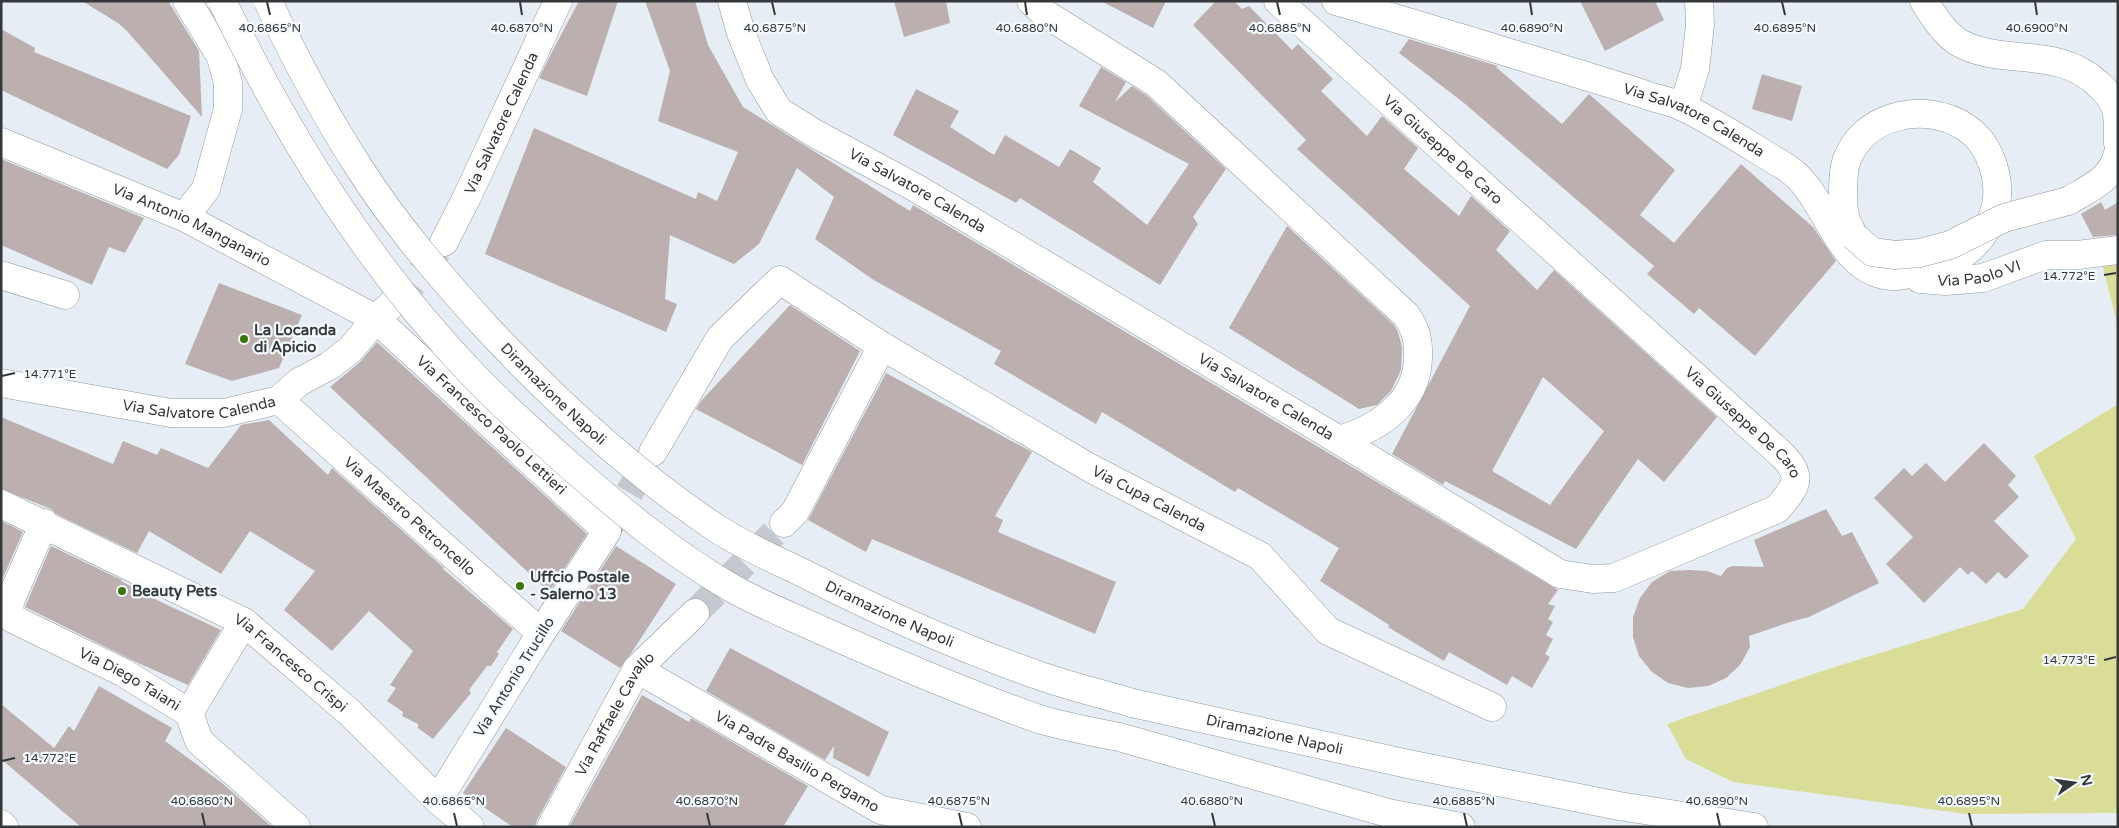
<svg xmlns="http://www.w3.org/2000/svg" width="2119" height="828" viewBox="0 0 2119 828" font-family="'Varela Round',sans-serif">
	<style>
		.green { fill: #dadd98 }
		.building { fill: #bbb0af; fill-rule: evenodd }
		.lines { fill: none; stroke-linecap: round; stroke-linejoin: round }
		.minor-tunnel { stroke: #c3c9cf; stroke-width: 28; stroke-dasharray: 28 14; stroke-linecap: butt }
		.minor-casing { stroke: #9299a0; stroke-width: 29 }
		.highway-casing { stroke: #9299a0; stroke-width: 29 }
		.minor { stroke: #fff; stroke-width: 28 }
		.highway { stroke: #fff; stroke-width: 28 }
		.minor-bridge-casing { stroke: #9299a0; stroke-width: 29; stroke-linecap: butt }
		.highway-bridge-casing { stroke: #9299a0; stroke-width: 29; stroke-linecap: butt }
		.minor-bridge { stroke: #fff; stroke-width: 28 }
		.highway-bridge { stroke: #fff; stroke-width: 28 }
		.ticks { fill: none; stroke: #35383b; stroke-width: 2 }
		.poi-dot { fill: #3c7505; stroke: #f5fafe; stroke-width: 2 }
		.labels { text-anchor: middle; stroke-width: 4.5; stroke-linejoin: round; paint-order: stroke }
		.street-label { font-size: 15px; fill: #35383b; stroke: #f5fafe }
		.poi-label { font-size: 15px; font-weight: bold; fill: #35383b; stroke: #f5fafe; text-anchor: start }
		.ticks-label { font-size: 12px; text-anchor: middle; fill: #35383b; stroke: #f5fafe; stroke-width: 4.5; stroke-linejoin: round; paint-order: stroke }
	</style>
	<rect width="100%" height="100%" fill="#e6edf4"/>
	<g class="green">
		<polygon points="2118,262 2118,328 2102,263"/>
		<polygon points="2118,404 2118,813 1966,814 1733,782 1686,759 1667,724 1825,670 2023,609 2076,539 2034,456"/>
	</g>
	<g class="building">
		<polygon points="82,1 168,1 199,51 202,117 127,31 118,23"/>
		<polygon points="579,1 618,1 587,96 539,78 554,48"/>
		<polygon points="645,1 695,1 708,45 743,107 910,211 913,205 1558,590 1548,604 1555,606 1548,619 1553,622 1546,635 1553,639 1545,654 1550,657 1532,688 1512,676 1507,685 1449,652 1444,661 1388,627 1389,625 1320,581 1339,548 1238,488 1235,492 1102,412 1096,424 994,364 1001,351 872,279 815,239 834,197 797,168 759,244 734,264 670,235 665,299 677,304 666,332 485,254 534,128 696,199 698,192 717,201 738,152 658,121 670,71"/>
		<polygon points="894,1 946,1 950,23 904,37"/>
		<polygon points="1101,1 1166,1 1153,28"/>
		<path d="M1216,1H1234L1242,9L1249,6L1292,50L1298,44L1333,79L1321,91L1367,136L1382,116L1418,148L1404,169L1459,216L1471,196L1510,231L1496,250L1537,290L1554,270L1717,417L1664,482L1638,459L1576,549L1445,481L1443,485L1392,454L1470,306L1297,149L1306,140L1193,25ZM1543,377L1604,431L1550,505L1492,471Z"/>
		<polygon points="1580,1 1655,1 1664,20 1605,51"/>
		<polygon points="1,29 35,48 34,52 191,116 179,155 167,169 1,90"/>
		<polygon points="1409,39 1498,66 1496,67 1562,124 1589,94 1675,170 1640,215 1674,243 1741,164 1813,227 1836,261 1755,356 1699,308 1694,314 1647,274 1654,266 1464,103 1399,53"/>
		<polygon points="1101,67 1126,82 1115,102 1132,86 1146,95 1226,169 1193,217 1198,224 1160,285 1020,198 1016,203 893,135 916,89 959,111 950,127 994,155 1005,135 1059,167 1070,149 1101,168 1093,182 1147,225 1189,164 1079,106"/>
		<polygon points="1762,74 1802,86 1792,121 1752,109"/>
		<polygon points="1,159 144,218 125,253 109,247 92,285 1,245"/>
		<polygon points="2101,202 2105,210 2118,202 2117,235 2093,237 2081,214"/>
		<polygon points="1287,226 1394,325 1398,332 1402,347 1401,370 1391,391 1377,405 1359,409 1229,328"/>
		<polygon points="219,283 302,315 279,368 232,381 185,364"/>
		<polygon points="790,305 860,351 802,465 696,409 701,401"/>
		<polygon points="377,342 587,534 549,592 330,387 360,362"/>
		<polygon points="886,373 1032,452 995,516 1003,520 998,532 1116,582 1095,634 872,539 866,552 808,520"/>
		<polygon points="1,417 113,464 123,441 157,455 161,448 208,468 241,425 269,420 328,475 332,468 444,568 443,569 513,629 497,652 499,654 491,666 487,666 469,690 471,693 433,739 418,728 418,724 402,716 403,712 387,701 396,688 390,685 413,651 369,611 332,651 284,610 315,571 250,531 221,574 149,531 137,553 56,514 51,509 1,489"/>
		<polygon points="1984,443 2016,476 2008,485 2019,497 1994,521 2029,556 2006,579 1998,572 1986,584 1972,571 1968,575 1960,567 1924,603 1886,564 1913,537 1874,498 1904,468 1912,476 1926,463 1945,482"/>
		<polygon points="1826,509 1842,536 1852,532 1879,583 1809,617 1787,623 1749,636 1750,647 1740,665 1726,678 1708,686 1688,688 1668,683 1652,672 1639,656 1633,637 1633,617 1640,598 1652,582 1670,571 1689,570 1707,571 1721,576 1727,568 1733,566 1764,567 1754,540"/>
		<polygon points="1,521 23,532 1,582"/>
		<polygon points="51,546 122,580 121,581 161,602 221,630 188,685 138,663 25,607"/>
		<polygon points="616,546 676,584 632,652 620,668 561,631"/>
		<polygon points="730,648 889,732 869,777 833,758 834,746 825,760 706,691"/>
		<polygon points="99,686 172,728 165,741 222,783 272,827 81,827 1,759 1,704 54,748 69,726 74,731"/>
		<polygon points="642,695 689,722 691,718 808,786 783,827 569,827"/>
		<polygon points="506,728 566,767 537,820 535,827 513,827 463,793"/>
	</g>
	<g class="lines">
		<g class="minor-tunnel">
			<polyline points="393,303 407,291 443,243"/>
			<polyline points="608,529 653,452"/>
			<polyline points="695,613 784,523"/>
		</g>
		<g class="minor-casing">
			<g id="minor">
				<path id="s1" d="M732,1L741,33L760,80L779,111L814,133L916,188L1339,440C1379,428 1417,403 1418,358C1419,341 1416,329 1406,315L1156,83L1044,13L1031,1"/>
				<path id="s2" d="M1278,1L1781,454C1805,477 1796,487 1777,509L1614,578L1593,579L1560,574L1330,435"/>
				<path id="s3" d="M1336,1C1417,24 1496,49 1576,73C1601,81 1625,88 1649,96C1661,100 1674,102 1685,108C1718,124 1752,147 1784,166C1826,190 1833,264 1884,275C1897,278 1909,274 1922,272C1979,259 2014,211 1989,155C1968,108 1899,101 1863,135C1858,140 1851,150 1848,157C1842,168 1842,204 1845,216C1846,223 1851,230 1854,236"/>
				<path d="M1924,1C1933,16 1944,33 1958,42C2000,67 2058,45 2098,84C2105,90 2113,100 2116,109C2119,119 2117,133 2118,143"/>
				<polyline points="1683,107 1695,69 1700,25 1699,1"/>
				<path id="s4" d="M1,142L184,217L376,319L607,531L541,633L438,800"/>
				<path d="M2068,201C2091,187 2112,180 2118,153"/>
				<polyline points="184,217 206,189 228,109 228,83 221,57 187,1"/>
				<path id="s5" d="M444,242L467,197L558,1"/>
				<polyline points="1,275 65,295"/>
				<path id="s6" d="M1920,279L1945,281L1983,278L2046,255H2078L2118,250"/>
				<path id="s7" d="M1,383L171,413H224L279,400L299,382L329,366L350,350L376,319L393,303"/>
				<path id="s8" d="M279,400L541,633"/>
				<path id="s9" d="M653,452L720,338L780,280L882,346L1090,468L1260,556L1328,631L1492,707"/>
				<path id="s10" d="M1,504L244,622L349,712L438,800L470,827"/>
				<path id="s11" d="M44,523L10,601L9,615L13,619L124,673L189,713L199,741L296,827"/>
				<polyline points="784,523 795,512 882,346"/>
				<path id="s12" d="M637,669L881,810L967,827"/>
				<polyline points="189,713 244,622"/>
				<polyline points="1,824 4,827"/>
				<path id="s13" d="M551,827L637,669L695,613"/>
			</g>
		</g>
		<g class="highway-casing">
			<g id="highway">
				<path id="s14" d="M1132,703L1408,764L1619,806L1754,827"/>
				<polyline points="1119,737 1388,813 1461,827"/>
			</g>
		</g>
		<use href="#minor" class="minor"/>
		<use href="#highway" class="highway"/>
		<g class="minor-bridge-casing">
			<polyline id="minor-bridge" points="1854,236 1872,252 1895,255 1920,253 1950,245 2004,218 2068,201"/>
		</g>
		<g class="highway-bridge-casing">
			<g id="highway-bridge">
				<path d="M222,1C289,139 368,265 474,376C506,409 541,440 576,471C623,512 671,552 725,584C756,603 791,616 823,631C877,655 930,678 985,699C1004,706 1023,714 1042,720C1067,727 1093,732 1119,737"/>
				<path id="s15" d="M268,1C295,59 325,115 360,169C396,226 441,277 486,327C556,402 631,471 716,528C745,547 779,561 809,576C882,613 955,646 1032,673C1064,685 1099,693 1132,703"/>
			</g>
		</g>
		<use href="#minor-bridge" class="minor-bridge"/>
		<use href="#highway-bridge" class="highway-bridge"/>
	</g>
	<path class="ticks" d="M267,2L270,15M520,2L522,15M772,2L775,15M1025,2L1027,15M1277,2L1280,15M1530,2L1532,15M1782,2L1785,15M2035,2L2037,15M2104,275L2116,273M2,376L15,373M2104,660L2116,657M2,761L15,758M202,813L205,826M454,813L457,826M707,813L710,826M959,813L962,826M1212,813L1215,826M1464,813L1467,826M1717,813L1720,826M1969,813L1972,826"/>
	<g class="poi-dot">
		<circle cx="244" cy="339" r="5"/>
		<circle cx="520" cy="586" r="5"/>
		<circle cx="122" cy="591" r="5"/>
	</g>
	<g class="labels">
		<g class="street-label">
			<text dy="5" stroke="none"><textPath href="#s5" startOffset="132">Via Salvatore Calenda</textPath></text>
			<text dy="5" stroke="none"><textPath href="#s3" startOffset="378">Via Salvatore Calenda</textPath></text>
			<text dy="5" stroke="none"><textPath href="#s2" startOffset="222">Via Giuseppe De Caro</textPath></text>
			<text dy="5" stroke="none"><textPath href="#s1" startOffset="280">Via Salvatore Calenda</textPath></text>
			<text dy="5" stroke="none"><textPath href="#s4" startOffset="208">Via Antonio Manganario</textPath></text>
			<text dy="5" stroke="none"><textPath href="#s6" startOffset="60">Via Paolo VI</textPath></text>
			<text dy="5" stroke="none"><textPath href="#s15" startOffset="489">Diramazione Napoli</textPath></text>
			<text dy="5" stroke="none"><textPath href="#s1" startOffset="685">Via Salvatore Calenda</textPath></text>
			<text dy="5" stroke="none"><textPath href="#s7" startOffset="201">Via Salvatore Calenda</textPath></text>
			<text dy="5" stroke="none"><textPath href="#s2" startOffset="628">Via Giuseppe De Caro</textPath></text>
			<text dy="5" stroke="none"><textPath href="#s4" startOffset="572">Via Francesco Paolo Lettieri</textPath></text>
			<text dy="5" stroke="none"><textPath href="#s9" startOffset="645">Via Cupa Calenda</textPath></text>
			<text dy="5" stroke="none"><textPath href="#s8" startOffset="175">Via Maestro Petroncello</textPath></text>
			<text dy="5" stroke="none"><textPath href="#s15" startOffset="894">Diramazione Napoli</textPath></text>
			<text dy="5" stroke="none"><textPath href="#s10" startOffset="332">Via Francesco Crispi</textPath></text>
			<text transform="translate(514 677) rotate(-58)" y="5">Via Antonio Trucillo</text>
			<text dy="5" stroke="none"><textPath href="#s11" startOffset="236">Via Diego Taiani</textPath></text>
			<text dy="5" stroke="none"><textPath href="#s13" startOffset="130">Via Raffaele Cavallo</textPath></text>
			<text dy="5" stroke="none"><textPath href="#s14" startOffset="146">Diramazione Napoli</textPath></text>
			<text dy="5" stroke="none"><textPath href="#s12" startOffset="185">Via Padre Basilio Pergamo</textPath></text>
		</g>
		<g class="poi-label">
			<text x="254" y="335">La Locanda<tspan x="254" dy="17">di Apicio</tspan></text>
			<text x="530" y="582">Uffcio Postale<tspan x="530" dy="17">- Salerno 13</tspan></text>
			<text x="132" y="596">Beauty Pets</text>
		</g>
	</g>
	<g class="ticks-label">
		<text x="270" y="32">40.6865°N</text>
		<text x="522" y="32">40.6870°N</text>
		<text x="775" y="32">40.6875°N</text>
		<text x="1027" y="32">40.6880°N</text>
		<text x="1280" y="32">40.6885°N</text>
		<text x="1532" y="32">40.6890°N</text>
		<text x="1785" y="32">40.6895°N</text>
		<text x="2037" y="32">40.6900°N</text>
		<text x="2069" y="280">14.772°E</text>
		<text x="50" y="378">14.771°E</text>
		<text x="2069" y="664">14.773°E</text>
		<text x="50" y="762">14.772°E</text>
		<text x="202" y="805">40.6860°N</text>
		<text x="454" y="805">40.6865°N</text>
		<text x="707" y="805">40.6870°N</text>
		<text x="959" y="805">40.6875°N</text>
		<text x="1212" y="805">40.6880°N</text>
		<text x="1464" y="805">40.6885°N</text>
		<text x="1717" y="805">40.6890°N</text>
		<text x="1969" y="805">40.6895°N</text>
	</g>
	<rect width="2119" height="828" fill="none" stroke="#35383b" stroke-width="5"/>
	<g transform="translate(2074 783) rotate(77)" stroke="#f5fafe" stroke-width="4" paint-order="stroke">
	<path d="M0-4L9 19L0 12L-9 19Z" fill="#35383b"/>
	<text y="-8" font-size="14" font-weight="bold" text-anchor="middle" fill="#35383b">N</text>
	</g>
</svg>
